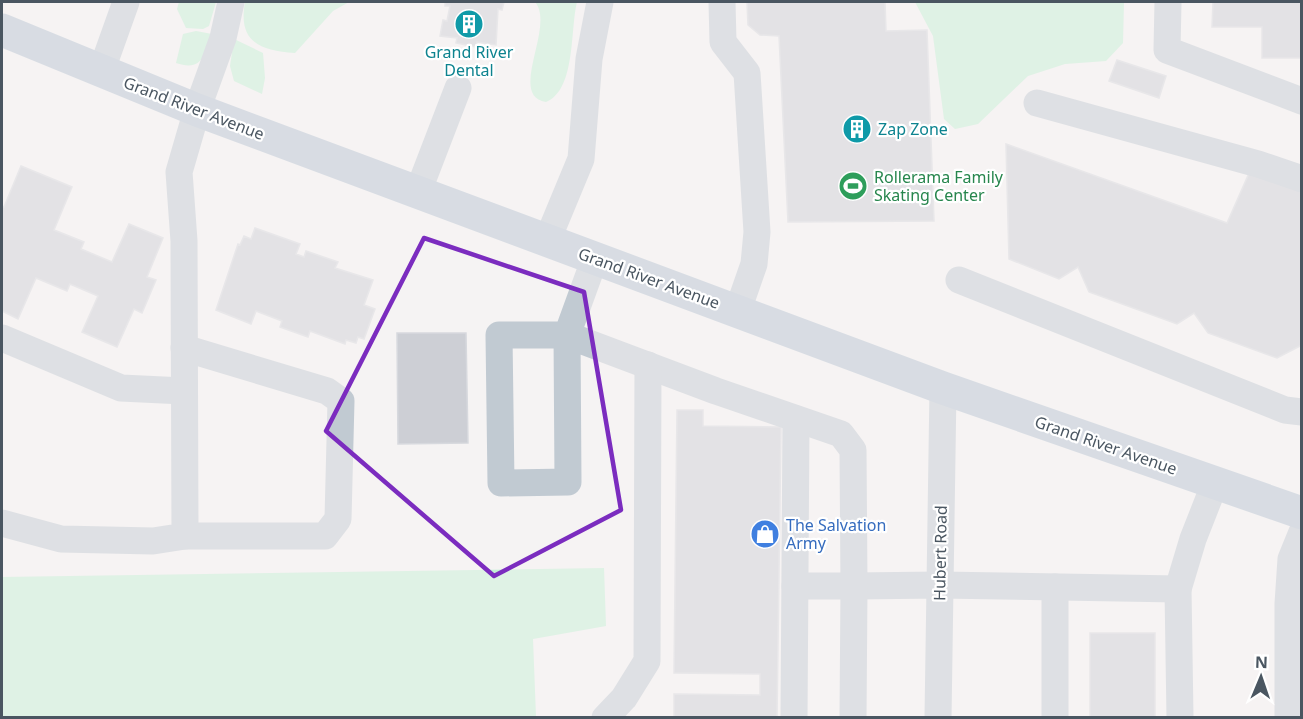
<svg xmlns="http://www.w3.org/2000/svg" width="1303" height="719" viewBox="0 0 1303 719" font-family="'Noto Sans',sans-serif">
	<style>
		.green { fill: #c3f1d5 }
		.building { fill: #cdcfd5; stroke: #d7d9de; stroke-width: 1.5 }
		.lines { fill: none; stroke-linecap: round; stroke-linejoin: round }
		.minor { stroke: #c1cad2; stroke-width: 27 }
		.major { stroke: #b3c2d1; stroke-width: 33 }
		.marked { fill: none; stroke: #7b2cbf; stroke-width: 4.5; stroke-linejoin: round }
		.labels { text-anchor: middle; stroke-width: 4.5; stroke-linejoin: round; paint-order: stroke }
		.culture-label { font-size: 16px; fill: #0d838f; stroke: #fff }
		.street-label { font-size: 16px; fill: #4a5661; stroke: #fff }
		.leisure-label { font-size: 16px; fill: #27864d; stroke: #fff; text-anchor: start }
		.shop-label { font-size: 16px; fill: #366cbe; stroke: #fff; text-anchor: start }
	</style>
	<rect width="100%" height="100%" fill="#f5f3f3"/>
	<g class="green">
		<polygon points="179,2 216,2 209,26 203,29 186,28 177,9"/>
		<path d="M245,2H349L333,11L295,53C258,50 238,41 245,2Z"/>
		<path d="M535,2H577C570,29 576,90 546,102C507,96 556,26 535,2Z"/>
		<polygon points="915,2 1124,2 1123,43 1106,61 1065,64 1028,76 978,124 955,129 944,119 933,36"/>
		<path d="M196,31L212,34C205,55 202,72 176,63L183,34Z"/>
		<polygon points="234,39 263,53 265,78 262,94 234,81 230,66"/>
		<polygon points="604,568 606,626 533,639 536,717 2,717 2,577"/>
	</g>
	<g class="building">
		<polygon points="445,2 504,2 502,10 498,9 496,45 477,42 476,47 456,43 457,38 440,36 443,20 447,21 450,6 445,6"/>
		<polygon points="747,2 885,2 886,31 927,30 934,221 788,222 779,36 760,35 748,25"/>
		<polygon points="1213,2 1302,2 1302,58 1262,58 1262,27 1212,27"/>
		<polygon points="1117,60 1166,76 1159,98 1109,81"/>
		<polygon points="1006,144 1227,223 1250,171 1302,191 1302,345 1277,358 1208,333 1194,313 1177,324 1089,292 1078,267 1059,279 1009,259"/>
		<polygon points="21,166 72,187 54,230 84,242 81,249 112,262 129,224 163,238 147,277 156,280 142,313 134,309 117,347 82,332 98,296 70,284 67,291 36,278 18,319 2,311 2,206 4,207"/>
		<polygon points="255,228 300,244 296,254 304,257 306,251 338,262 335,268 373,280 364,305 375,309 364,339 358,337 356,343 346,340 345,344 310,331 308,337 280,327 282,321 256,311 251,324 216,310 238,244 240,245 244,236 251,239"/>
		<polygon points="397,333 466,333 468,443 398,444"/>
		<polygon points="677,410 703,410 703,426 781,427 777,718 674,718 674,694 760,695 760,674 674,673"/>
		<rect x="1090" y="633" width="65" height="85"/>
	</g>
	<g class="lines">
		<g class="minor">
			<polyline points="722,2 723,42 747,73 757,232 754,264 738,310"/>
			<polyline points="1168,2 1167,50 1302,101"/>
			<polyline points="101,72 126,2"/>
			<polyline points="1037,103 1258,164 1302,179"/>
			<polyline points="418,192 458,88"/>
			<polyline points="547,241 581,159 589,59 600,2"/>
			<polyline points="595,258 567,335 568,482 501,483 499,335 567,335 716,391 841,434 853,450 854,586 940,585 1178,589 1193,539 1215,483"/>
			<polyline points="959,280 1285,410 1302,412"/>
			<polyline points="2,338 121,388 184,391"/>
			<polyline points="184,348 327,391 341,401 338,519 325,536 185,536"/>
			<polyline points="2,523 61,539 153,541 185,536 184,241 179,172 197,110 223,38 231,2"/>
			<polyline points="795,586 854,586 853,718"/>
			<polyline points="1178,589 1180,718"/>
			<polyline points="605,718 624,698 647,661 648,365"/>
			<polyline points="794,718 796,419"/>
			<polyline points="938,718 943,388"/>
			<polyline points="1055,718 1055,587"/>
			<polyline points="1288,718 1288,604 1291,559 1302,532"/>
		</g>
		<polyline class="major" points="2,30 197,110 943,388 1302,513"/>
	</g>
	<path d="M0 0H1303V719H0ZM424,238L584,292L621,510L494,576L326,431Z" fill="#f5f3f3" fill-opacity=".55" fill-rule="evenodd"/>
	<path class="marked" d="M424,238L584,292L621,510L494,576L326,431Z"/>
	<defs>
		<g id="building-disc" transform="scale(1.5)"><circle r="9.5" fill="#0f9aa8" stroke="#fff"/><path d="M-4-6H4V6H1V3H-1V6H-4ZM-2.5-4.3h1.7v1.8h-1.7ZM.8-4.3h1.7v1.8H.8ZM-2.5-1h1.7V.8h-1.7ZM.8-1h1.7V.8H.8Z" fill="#fff"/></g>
		<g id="stadium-disc" transform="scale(1.5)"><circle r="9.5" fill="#2e9e5b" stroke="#fff"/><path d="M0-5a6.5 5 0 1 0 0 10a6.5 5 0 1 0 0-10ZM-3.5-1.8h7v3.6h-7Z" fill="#fff"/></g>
		<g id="shop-disc" transform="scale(1.5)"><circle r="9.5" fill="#3f7fe0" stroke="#fff"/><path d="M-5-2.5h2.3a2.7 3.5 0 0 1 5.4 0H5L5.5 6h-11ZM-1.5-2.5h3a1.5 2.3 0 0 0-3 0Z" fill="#fff"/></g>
	</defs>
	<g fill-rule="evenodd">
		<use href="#building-disc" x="469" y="24"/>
		<use href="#building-disc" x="857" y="129"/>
		<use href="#stadium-disc" x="853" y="186"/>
		<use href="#shop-disc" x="765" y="534"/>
	</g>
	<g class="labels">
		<g class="culture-label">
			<text x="469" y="58">Grand River<tspan x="469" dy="18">Dental</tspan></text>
			<text x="878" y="135" text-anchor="start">Zap Zone</text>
		</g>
		<g class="street-label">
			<text transform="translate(194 108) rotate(21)" y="6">Grand River Avenue</text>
			<text transform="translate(649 278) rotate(20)" y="6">Grand River Avenue</text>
			<text transform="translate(1106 445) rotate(19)" y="6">Grand River Avenue</text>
			<text transform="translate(940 553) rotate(-89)" y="6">Hubert Road</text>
		</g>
		<g class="leisure-label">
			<text x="874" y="183">Rollerama Family<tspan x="874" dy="18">Skating Center</tspan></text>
		</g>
		<g class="shop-label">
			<text x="786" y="531">The Salvation<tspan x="786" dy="18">Army</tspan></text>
		</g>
	</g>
	<rect width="1303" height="719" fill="none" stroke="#4a5661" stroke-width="6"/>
	<g transform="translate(1261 677) rotate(2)" stroke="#ffffff" stroke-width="4.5" paint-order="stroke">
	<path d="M0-4.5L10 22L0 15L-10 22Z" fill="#4a5661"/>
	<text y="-9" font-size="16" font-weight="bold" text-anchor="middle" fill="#4a5661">N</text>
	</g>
</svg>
